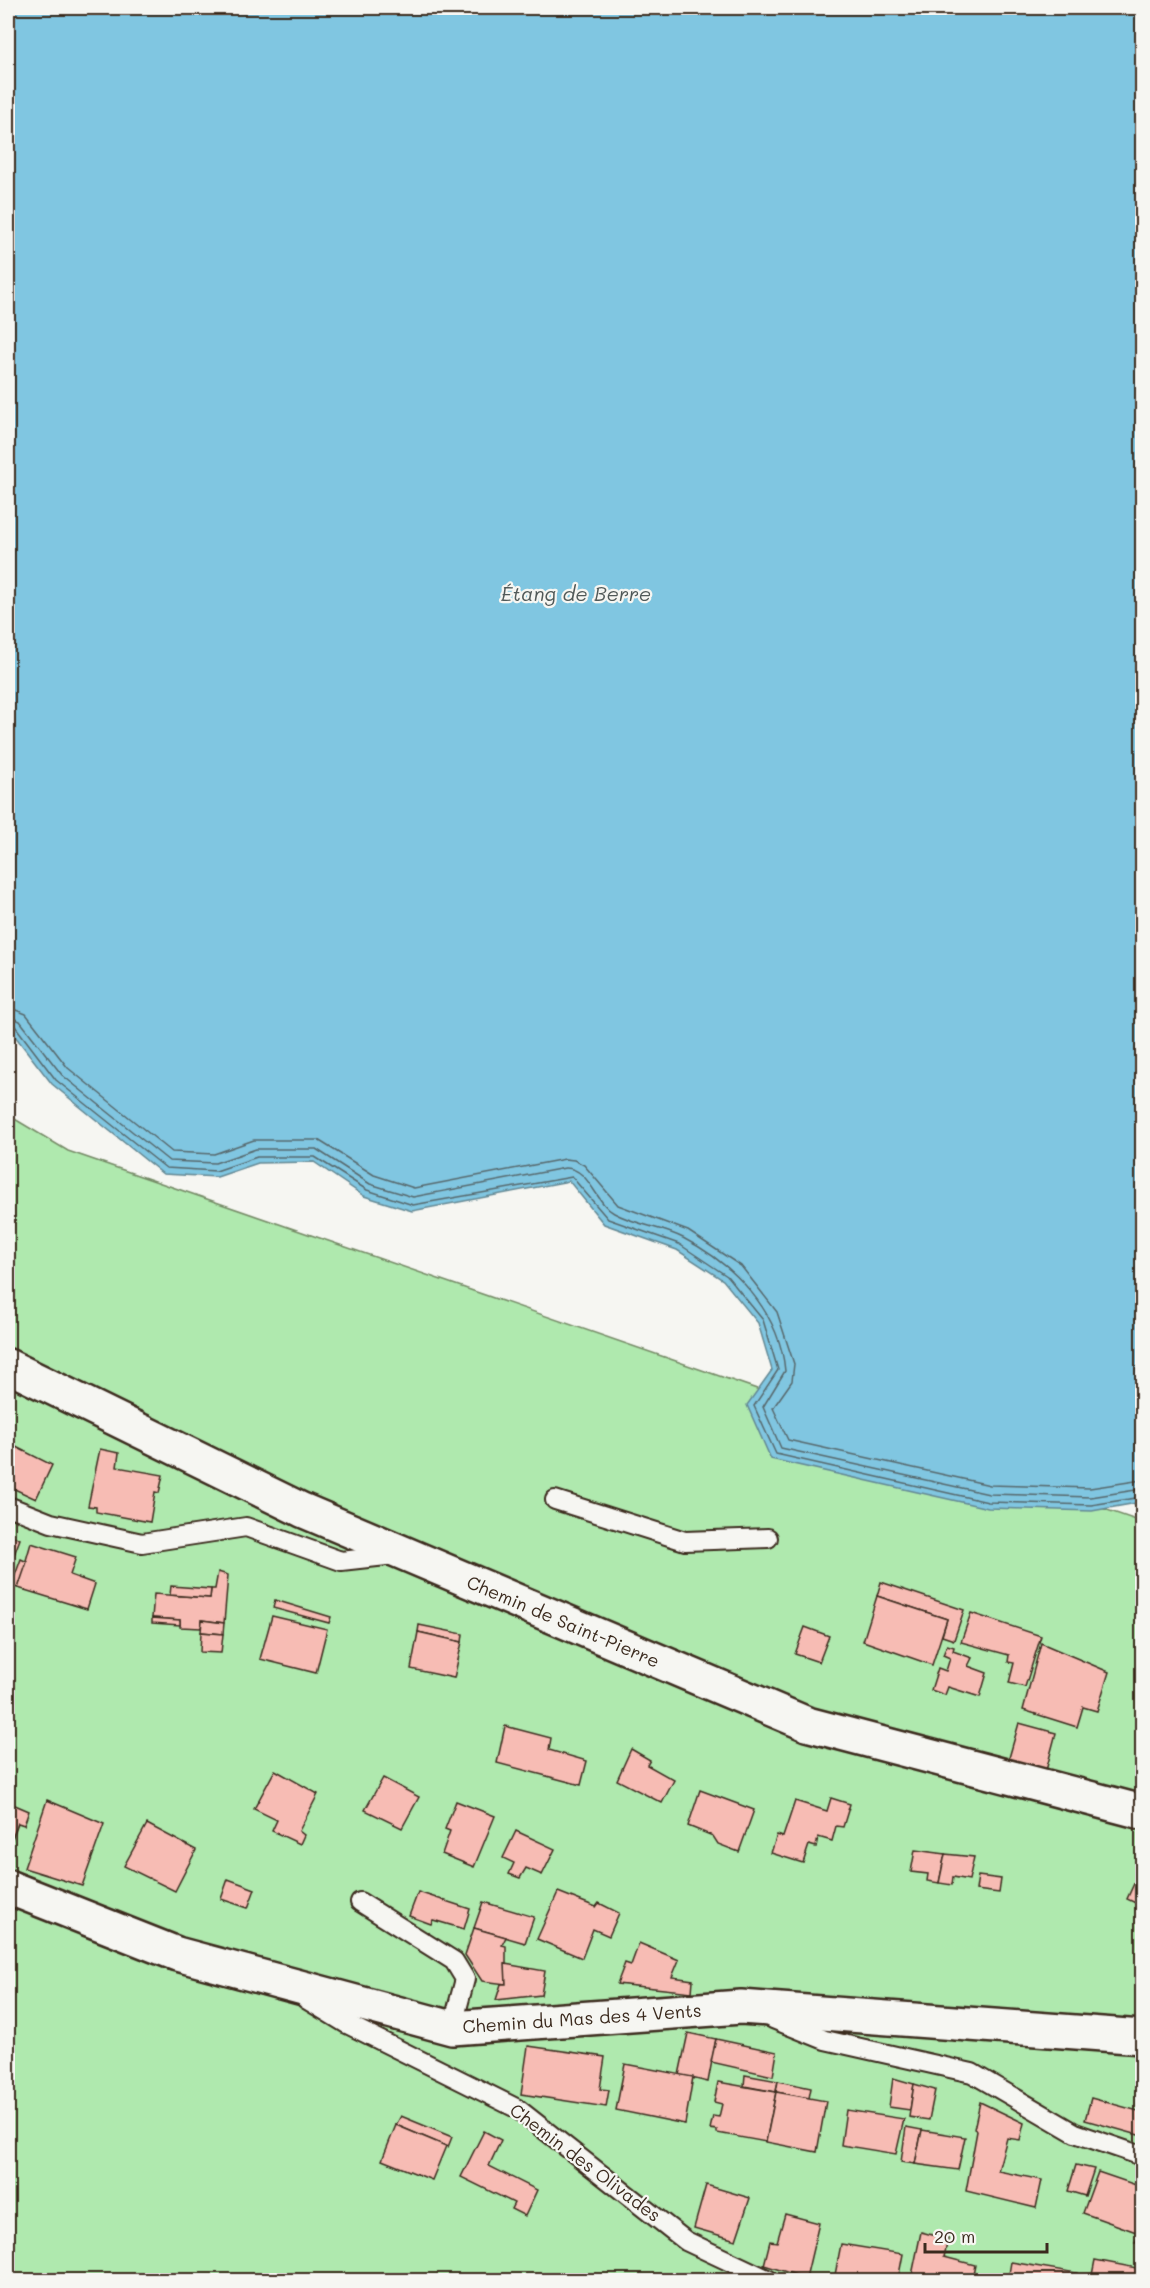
<svg xmlns="http://www.w3.org/2000/svg" width="1150" height="2288" viewBox="0 0 1150 2288" font-family="Mali,sans-serif">
	<style>
		.green { fill: #afe9ae; stroke: #758a66; stroke-width: 1.5 }
		.water { fill: #80c6e1; stroke: #648893; stroke-width: 1.5 }
		.lines { fill: none; stroke-linecap: round; stroke-linejoin: round }
		.shore { stroke: #57686c; stroke-width: 1.5 }
		.building { fill: #f7bcb4; stroke: #3b2a1e; stroke-width: 1.5 }
		.service-casing { stroke: #3b2a1e; stroke-width: 22 }
		.minor-casing { stroke: #3b2a1e; stroke-width: 38 }
		.service { stroke: #f6f6f2; stroke-width: 18 }
		.minor { stroke: #f6f6f2; stroke-width: 33 }
		.labels { text-anchor: middle; stroke-width: 4.5; stroke-linejoin: round; paint-order: stroke }
		.street-label { font-size: 18px; fill: #3b2a1e; stroke: #f6f6f2 }
		.water-label { font-size: 20px; font-style: italic; fill: #505958; stroke: #f6f6f2 }
	</style>
	<rect width="100%" height="100%" fill="#f6f6f2"/>
	<filter id="ink" filterUnits="userSpaceOnUse"><feTurbulence type="fractalNoise" baseFrequency=".0167" numOctaves="2"/><feDisplacementMap in="SourceGraphic" scale="12" xChannelSelector="R" yChannelSelector="G"/><feConvolveMatrix kernelMatrix="1 2 1 2 8 2 1 2 1" color-interpolation-filters="sRGB"/></filter>
	<g filter="url(#ink)">
		<polygon class="green" points="8,1115 68,1151 1142,1522 1142,2280 8,2280"/>
		<polygon class="water" points="8,8 1142,8 1142,1502 1092,1511 988,1508 771,1459 747,1405 772,1370 758,1323 723,1280 677,1250 604,1224 569,1181 412,1211 364,1196 314,1162 258,1163 217,1177 163,1174 52,1084 8,1027"/>
		<g class="lines">
			<g class="shore">
				<polyline points="8,1007 26,1014 68,1068 172,1152 214,1154 254,1140 318,1140 374,1175 414,1188 565,1159 574,1160 584,1165 618,1205 688,1231 741,1266 777,1312 794,1364 792,1381 773,1408 788,1440 990,1485 1090,1488 1142,1480"/>
				<path d="M8,1016L20,1021L62,1075L169,1161L215,1163L256,1149H316L370,1184L413,1197L565,1168C589,1167 596,1204 614,1213C636,1225 662,1227 683,1238C734,1264 780,1312 785,1371L763,1407L781,1448L989,1494L1091,1497L1142,1489"/>
				<polyline points="8,1024 15,1026 56,1080 166,1168 216,1171 257,1157 315,1157 367,1190 413,1205 572,1177 608,1219 679,1244 727,1276 763,1320 778,1370 754,1406 776,1454 988,1502 1091,1505 1142,1497"/>
			</g>
		</g>
		<g class="building">
			<polygon points="8,1443 52,1465 36,1499 8,1486"/>
			<polygon points="100,1449 119,1453 117,1467 163,1475 159,1493 155,1492 150,1522 96,1512 96,1507 88,1506"/>
			<polygon points="8,1534 20,1539 15,1552 8,1549"/>
			<polygon points="31,1543 76,1557 70,1575 95,1584 87,1609 18,1588"/>
			<polygon points="8,1549 15,1552 8,1575"/>
			<polygon points="21,1559 27,1562 18,1588 11,1586"/>
			<polygon points="218,1572 228,1575 224,1623 202,1620 201,1628 180,1627 180,1620 152,1618 154,1594 210,1598 211,1589 215,1589"/>
			<polygon points="881,1582 964,1610 954,1640 942,1636 947,1619 877,1596"/>
			<polygon points="171,1586 211,1589 210,1598 170,1595"/>
			<polygon points="877,1596 947,1619 932,1665 863,1641"/>
			<polygon points="275,1600 331,1617 329,1623 273,1608"/>
			<polygon points="971,1613 1041,1636 1025,1687 1009,1683 1014,1663 1008,1662 1009,1655 961,1642"/>
			<polygon points="272,1616 327,1629 316,1673 260,1659"/>
			<polygon points="152,1618 180,1620 180,1625 152,1623"/>
			<polygon points="202,1620 224,1623 223,1634 201,1632"/>
			<polygon points="419,1625 463,1634 462,1642 418,1632"/>
			<polygon points="805,1627 829,1636 819,1662 795,1654"/>
			<polygon points="201,1632 223,1634 221,1653 200,1652"/>
			<polygon points="418,1632 462,1642 454,1678 411,1669"/>
			<polygon points="1041,1643 1109,1672 1097,1711 1083,1707 1077,1727 1023,1710"/>
			<polygon points="947,1645 954,1647 953,1651 972,1658 968,1666 987,1673 980,1697 948,1687 945,1695 931,1690 938,1668 946,1671 950,1658 943,1655"/>
			<polygon points="1019,1723 1056,1733 1043,1782 1005,1772"/>
			<polygon points="505,1726 551,1738 549,1750 587,1761 581,1785 497,1763"/>
			<polygon points="631,1749 650,1760 647,1765 674,1780 662,1803 617,1780"/>
			<polygon points="275,1770 318,1794 299,1831 304,1835 300,1844 272,1831 277,1820 254,1809"/>
			<polygon points="383,1778 419,1797 402,1828 365,1810"/>
			<polygon points="700,1790 754,1810 739,1852 718,1844 713,1836 688,1826"/>
			<polygon points="831,1798 850,1804 843,1827 836,1826 832,1841 818,1837 816,1847 809,1845 803,1863 771,1853 777,1835 783,1837 795,1801 827,1811"/>
			<polygon points="47,1800 104,1824 82,1886 24,1868"/>
			<polygon points="456,1801 495,1816 474,1867 442,1854 450,1831 445,1829"/>
			<polygon points="8,1802 29,1811 24,1825 18,1823 8,1849"/>
			<polygon points="147,1824 196,1850 175,1891 124,1866"/>
			<polygon points="516,1831 555,1849 542,1875 526,1868 520,1878 509,1874 514,1863 503,1858"/>
			<polygon points="915,1850 945,1854 939,1883 927,1881 928,1874 911,1872"/>
			<polygon points="945,1854 974,1857 969,1880 953,1877 952,1885 939,1883"/>
			<polygon points="978,1876 1001,1879 999,1893 976,1890"/>
			<polygon points="1137,1877 1142,1878 1142,1906 1127,1899"/>
			<polygon points="228,1879 255,1889 248,1908 221,1899"/>
			<polygon points="418,1892 470,1909 464,1929 433,1920 431,1924 409,1916"/>
			<polygon points="558,1892 596,1907 599,1903 619,1913 609,1936 593,1929 582,1958 537,1939"/>
			<polygon points="483,1902 534,1917 525,1943 474,1928"/>
			<polygon points="474,1928 506,1937 502,1945 506,1946 506,1984 482,1981 465,1955"/>
			<polygon points="639,1943 679,1960 672,1977 693,1980 692,1992 617,1984 625,1963 631,1965"/>
			<polygon points="505,1964 545,1971 541,1995 496,2000 501,1984 506,1984"/>
			<polygon points="688,2033 716,2039 708,2082 679,2075"/>
			<polygon points="716,2039 777,2052 773,2076 711,2062"/>
			<polygon points="528,2046 605,2057 600,2089 609,2090 606,2107 521,2094"/>
			<polygon points="625,2064 693,2077 685,2124 616,2110"/>
			<polygon points="745,2075 778,2081 776,2092 744,2086"/>
			<polygon points="893,2078 914,2084 910,2110 889,2107"/>
			<polygon points="778,2081 811,2088 809,2098 776,2092"/>
			<polygon points="718,2082 776,2092 766,2142 717,2133 717,2130 710,2129 713,2116 719,2117 722,2104 714,2102"/>
			<polygon points="914,2084 935,2090 929,2120 909,2117"/>
			<polygon points="776,2092 826,2101 817,2152 766,2142"/>
			<polygon points="1091,2098 1142,2112 1142,2136 1085,2120"/>
			<polygon points="980,2102 1024,2123 1020,2140 1007,2138 998,2171 1042,2180 1036,2208 966,2191 977,2131 974,2129"/>
			<polygon points="846,2110 904,2119 896,2154 841,2145"/>
			<polygon points="401,2116 452,2137 448,2147 396,2125"/>
			<polygon points="396,2125 446,2146 432,2180 382,2160"/>
			<polygon points="906,2127 922,2130 915,2164 901,2162"/>
			<polygon points="922,2130 965,2137 958,2170 915,2164"/>
			<polygon points="484,2131 501,2140 489,2166 537,2190 525,2216 511,2209 514,2203 461,2177"/>
			<polygon points="1076,2165 1094,2169 1085,2196 1068,2191"/>
			<polygon points="1098,2172 1142,2187 1142,2244 1135,2243 1139,2233 1083,2213"/>
			<polygon points="706,2185 750,2198 736,2240 694,2228"/>
			<polygon points="785,2214 819,2223 806,2278 764,2265 770,2241 777,2242"/>
			<polygon points="921,2232 948,2239 944,2257 975,2265 972,2280 911,2280"/>
			<polygon points="841,2244 903,2254 898,2280 834,2280"/>
			<polygon points="1095,2260 1142,2269 1140,2280 1091,2280"/>
			<polygon points="1011,2262 1077,2273 1076,2280 1008,2280"/>
		</g>
		<g class="lines">
			<g class="service-casing">
				<g id="service">
					<polyline points="555,1500 685,1541 768,1538"/>
					<polyline points="8,1506 51,1523 142,1543 246,1527 341,1561 395,1555"/>
					<polyline points="360,1902 454,1961 465,1979 452,2028"/>
					<polyline points="306,1999 347,2024 518,2109 686,2241 769,2280"/>
					<polyline points="773,2019 825,2040 972,2073 1075,2133 1142,2156"/>
				</g>
			</g>
			<g class="minor-casing">
				<g id="minor">
					<polyline points="8,1366 302,1510 807,1724 1142,1812"/>
					<polyline points="8,1887 177,1954 452,2028 741,2007 1142,2037"/>
				</g>
			</g>
			<use href="#service" class="service"/>
			<use href="#minor" class="minor"/>
		</g>
	</g>
	<g class="labels">
		<g class="street-label">
			<text transform="translate(563 1622) rotate(23)" y="6">Chemin de Saint-Pierre</text>
			<text transform="translate(582 2019) rotate(-4)" y="6">Chemin du Mas des 4 Vents</text>
			<text transform="translate(585 2163) rotate(37)" y="6">Chemin des Olivades</text>
		</g>
		<g class="water-label">
			<text x="576" y="601">Étang de Berre</text>
		</g>
	</g>
	<rect width="1150" height="2288" fill="none" stroke="#f6f6f2" stroke-width="30"/>
	<rect x="15" y="15" width="1120" height="2258" fill="none" stroke="#3b2a1e" stroke-width="2" filter="url(#ink)"/>
	<path d="M925 2243v9h122v-9" fill="none" stroke="#3b2a1e" stroke-width="3"/>
	<text x="934" y="2243" font-size="18" fill="#3b2a1e" stroke="#f6f6f2" stroke-width="4.5" paint-order="stroke">20 m</text>
</svg>
